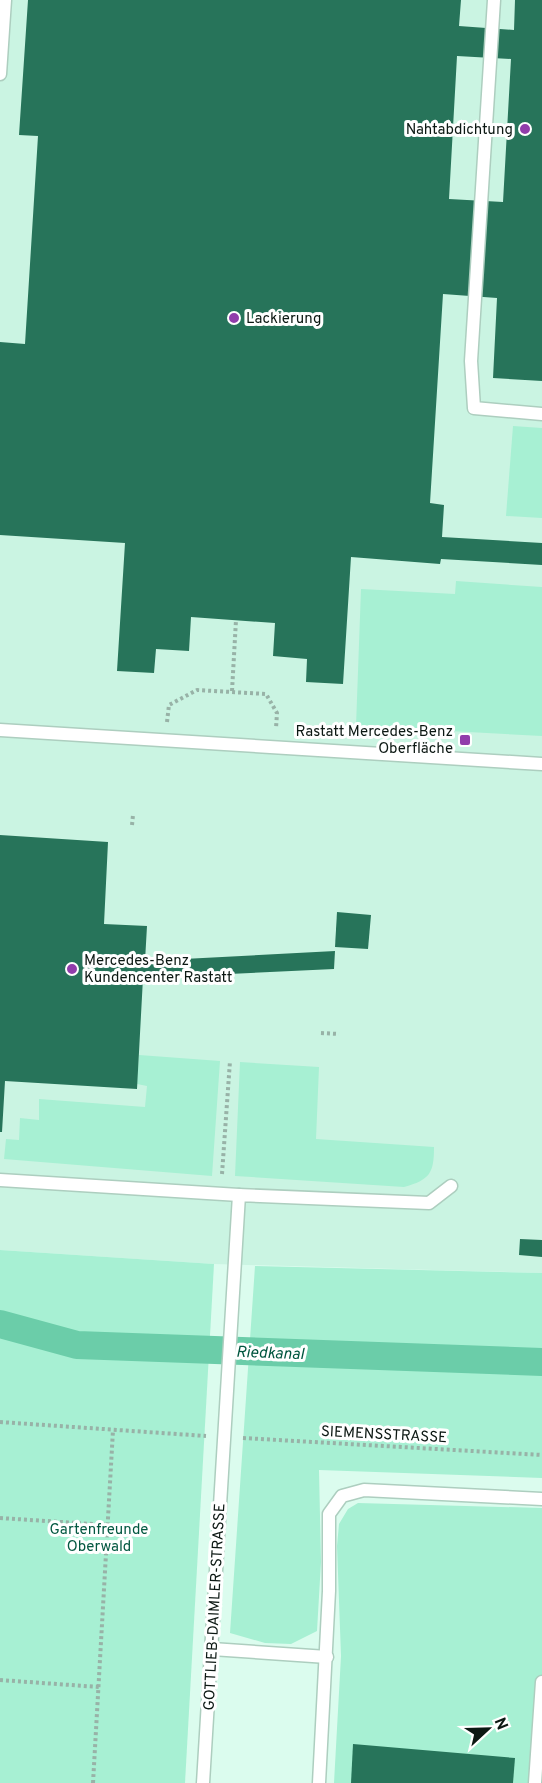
<svg xmlns="http://www.w3.org/2000/svg" width="542" height="1783" viewBox="0 0 542 1783" font-family="Overpass,sans-serif">
	<style>
		.built { fill: #caf4e2 }
		.green { fill: #a7f0d3 }
		.lines { fill: none; stroke-linecap: round; stroke-linejoin: round }
		.canal { stroke: #6bcda9; stroke-width: 28 }
		.building { fill: #27745a; fill-rule: evenodd }
		.lane-casing { stroke: #adcebf; stroke-width: 15 }
		.path { stroke: #98b2a7; stroke-width: 4; stroke-dasharray: 3 3; stroke-linecap: butt }
		.lane { stroke: #fff; stroke-width: 12 }
		.poi-dot { fill: #913dab; stroke: #fff; stroke-width: 2 }
		.labels { text-anchor: middle; stroke-width: 6; stroke-linejoin: round; paint-order: stroke }
		.poi-label { font-size: 15px; fill: #0c1813; stroke: #fff; text-anchor: end }
		.street-label { font-size: 15px; fill: #0c1813; stroke: #fff }
		.park-label { font-size: 15px; fill: #035841; stroke: #fff }
		.water-label { font-size: 16px; font-style: italic; fill: #00563f; stroke: #fff }
	</style>
	<rect width="100%" height="100%" fill="#dbfcee"/>
	<polygon class="built" points="0,0 542,0 542,1273 214,1264 0,1250"/>
	<g class="green">
		<polygon points="513,426 542,428 542,518 506,516"/>
		<polygon points="456,581 542,587 542,736 356,726 361,589 455,594"/>
		<polygon points="139,1055 220,1061 212,1176 4,1159 6,1139 19,1140 20,1118 39,1120 39,1099 145,1107 147,1086 137,1084"/>
		<path d="M240,1062L319,1067L316,1139L434,1147C434,1173 430,1180 404,1187L235,1176Z"/>
		<polygon points="0,1250 214,1264 185,1783 0,1783"/>
		<polygon points="255,1266 542,1273 542,1478 319,1470 321,1562 317,1631 291,1644 265,1643 230,1633"/>
		<polygon points="358,1503 542,1508 542,1783 334,1783 341,1656 337,1546 339,1524 348,1509"/>
	</g>
	<g class="lines">
		<polyline class="canal" points="0,1324 77,1345 542,1362"/>
	</g>
	<g class="building">
		<path d="M28,0H461L459,26L514,30L515,0H542V381L493,378L497,298L443,294L430,503L444,505L442,537L542,543V565L441,559L440,564L351,557L343,684L306,682L307,659L273,656L275,623L191,617L189,651L156,649L154,673L117,671L125,543L0,535V342L25,344L38,136L19,135ZM457,56L511,59L503,202L449,199Z"/>
		<polygon points="0,835 108,842 104,924 147,926 145,961 335,951 334,969 143,978 137,1089 5,1081 2,1132 0,1132"/>
		<polygon points="337,912 371,915 368,949 335,947"/>
		<polygon points="520,1239 542,1240 542,1257 519,1255"/>
		<polygon points="353,1744 515,1758 513,1783 351,1783"/>
	</g>
	<g class="lines">
		<g class="lane-casing">
			<g id="lane">
				<polyline points="494,0 471,361 474,408 542,414"/>
				<polyline points="0,74 5,0"/>
				<polyline points="0,730 542,764"/>
				<polyline points="0,1180 239,1195"/>
				<polyline points="212,1649 327,1657"/>
				<polyline points="203,1783 239,1195 429,1203 451,1186"/>
				<polyline points="319,1783 329,1591 329,1514 342,1496 364,1490 542,1499"/>
				<polyline points="535,1783 542,1682"/>
			</g>
		</g>
		<g class="path">
			<polyline points="232,691 236,620"/>
			<polyline points="167,722 169,705 197,690 266,694 277,713 276,728"/>
			<polyline points="132,825 133,815"/>
			<polyline points="321,1033 339,1034"/>
			<polyline points="222,1174 230,1061"/>
			<polyline points="0,1422 206,1436"/>
			<polyline points="243,1438 542,1455"/>
			<polyline points="0,1518 108,1525"/>
			<polyline points="0,1680 99,1687"/>
			<polyline points="93,1783 113,1430"/>
		</g>
		<use href="#lane" class="lane"/>
	</g>
	<g class="poi-dot">
		<circle cx="525" cy="129" r="6"/>
		<circle cx="234" cy="318" r="6"/>
		<rect x="459" y="734" width="12" height="12" rx="3"/>
		<circle cx="72" cy="969" r="6"/>
	</g>
	<g class="labels">
		<g class="poi-label">
			<text x="513" y="134">Nahtabdichtung</text>
			<text x="246" y="323" text-anchor="start">Lackierung</text>
			<text x="453" y="736">Rastatt Mercedes-Benz<tspan x="453" dy="17">Oberfläche</tspan></text>
			<text x="84" y="965" text-anchor="start">Mercedes-Benz<tspan x="84" dy="17">Kundencenter Rastatt</tspan></text>
		</g>
		<g class="street-label">
			<text transform="translate(384 1434) rotate(3)" y="5">SIEMENSSTRASSE</text>
			<text transform="translate(214 1607) rotate(-87)" y="5">GOTTLIEB-DAIMLER-STRASSE</text>
		</g>
		<g class="park-label">
			<text x="99" y="1534">Gartenfreunde<tspan x="99" dy="17">Oberwald</tspan></text>
		</g>
		<g class="water-label">
			<text transform="translate(270 1352) rotate(2)" y="6">Riedkanal</text>
		</g>
	</g>
	<g transform="translate(488 1729) rotate(68)" stroke="#ffffff" stroke-width="4.5" paint-order="stroke">
	<path d="M0-4.5L10 22L0 15L-10 22Z" fill="#0c1813"/>
	<text y="-9" font-size="16" font-weight="bold" text-anchor="middle" fill="#0c1813">N</text>
	</g>
</svg>
